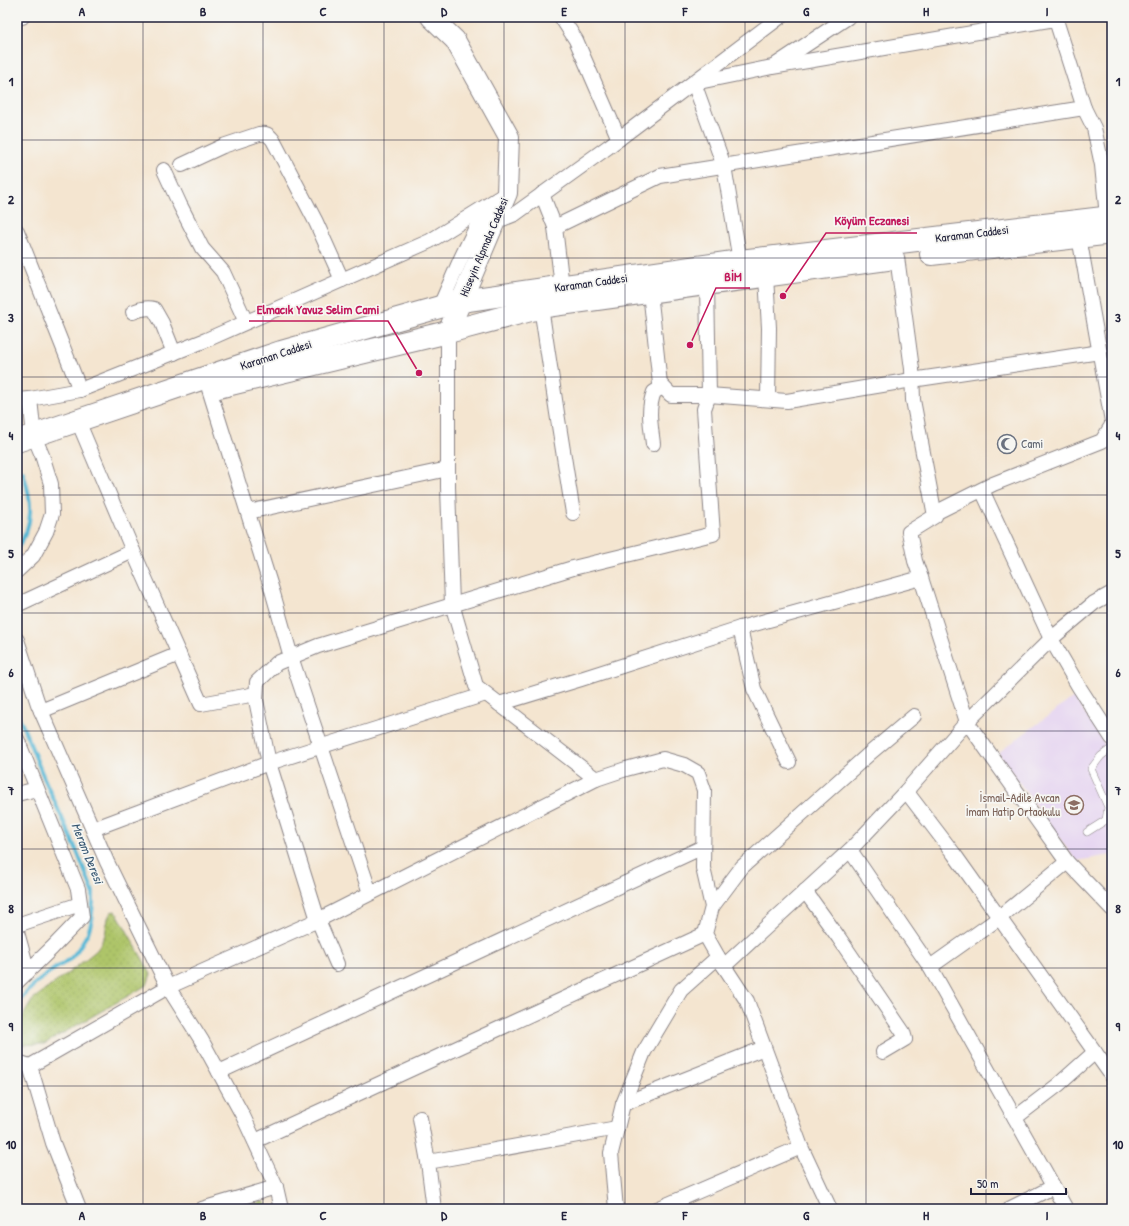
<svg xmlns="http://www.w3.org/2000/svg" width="1129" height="1226" viewBox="0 0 1129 1226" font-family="'Patrick Hand',sans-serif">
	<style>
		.built { fill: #e5d3f1 }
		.green { fill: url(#green-dots); stroke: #687452 }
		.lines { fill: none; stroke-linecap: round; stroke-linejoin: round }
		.stream { stroke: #57b8d6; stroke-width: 4 }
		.lane-casing { stroke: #8b8486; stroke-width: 8 }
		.street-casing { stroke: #8b8486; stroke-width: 16 }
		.secondary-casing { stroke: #8b8486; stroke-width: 22 }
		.primary-casing { stroke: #8b8486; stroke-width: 24 }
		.lane { stroke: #fff; stroke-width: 7 }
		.street { stroke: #fff; stroke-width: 14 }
		.secondary { stroke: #fff; stroke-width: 20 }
		.primary { stroke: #fff; stroke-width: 22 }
		.grid { fill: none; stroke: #22223b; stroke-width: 1; stroke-opacity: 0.55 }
		.labels { text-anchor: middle; stroke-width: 3.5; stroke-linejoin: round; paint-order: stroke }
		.street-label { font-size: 12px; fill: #22223b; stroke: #f6f6f2 }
		.worship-label { font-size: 12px; fill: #5b616d; stroke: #f6f6f2; text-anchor: start }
		.education-label { font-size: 12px; fill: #785e54; stroke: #f6f6f2; text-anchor: end }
		.water-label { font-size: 13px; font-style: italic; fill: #355671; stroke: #f6f6f2 }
		.leader { fill: none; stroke: #c2185b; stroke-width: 1.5 }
		.callout-dot { fill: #c2185b; stroke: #f6f6f2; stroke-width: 1.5 }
		.callout-label { font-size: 13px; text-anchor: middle; font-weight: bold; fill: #c2185b; stroke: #f6f6f2; stroke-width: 3.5; stroke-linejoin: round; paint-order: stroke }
		.neatline { fill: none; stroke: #22223b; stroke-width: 1.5 }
		.grid-label { font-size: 13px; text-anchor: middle; font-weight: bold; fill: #22223b }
	</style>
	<defs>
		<pattern id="green-dots" width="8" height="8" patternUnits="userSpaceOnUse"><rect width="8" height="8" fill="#aec569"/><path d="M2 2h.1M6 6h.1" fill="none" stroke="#95a95c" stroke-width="1.8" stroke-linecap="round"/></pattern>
	</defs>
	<rect width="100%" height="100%" fill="#f6f6f2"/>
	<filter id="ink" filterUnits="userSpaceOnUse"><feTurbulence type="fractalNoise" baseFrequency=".025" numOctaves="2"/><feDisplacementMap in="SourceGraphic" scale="8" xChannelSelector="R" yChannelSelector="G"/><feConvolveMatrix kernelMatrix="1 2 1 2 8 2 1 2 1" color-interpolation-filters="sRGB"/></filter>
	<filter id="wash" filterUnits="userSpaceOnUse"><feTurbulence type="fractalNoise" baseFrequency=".012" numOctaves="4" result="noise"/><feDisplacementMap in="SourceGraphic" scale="16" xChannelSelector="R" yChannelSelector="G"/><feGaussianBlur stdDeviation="0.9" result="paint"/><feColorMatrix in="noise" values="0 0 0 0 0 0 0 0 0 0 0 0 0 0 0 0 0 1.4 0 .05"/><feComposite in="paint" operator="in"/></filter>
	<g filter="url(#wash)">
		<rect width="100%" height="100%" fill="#f4e5d0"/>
		<polygon class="built" points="1074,697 1112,755 1112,855 1076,861 998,753"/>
		<g class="green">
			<polygon points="115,911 117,913 151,974 147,985 44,1044 17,1045 17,1026 33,999 75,968 97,950 105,935 108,918 111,912"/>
			<polygon points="263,1201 270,1209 241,1209"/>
		</g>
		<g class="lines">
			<g class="stream">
				<path d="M17,549C35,523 32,501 23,472"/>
				<polyline points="17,712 44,778 76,849 93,892 93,902 91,923 88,933 77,951 70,959 53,970 37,982 17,1003"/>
			</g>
		</g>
	</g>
	<g filter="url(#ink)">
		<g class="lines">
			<g class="lane-casing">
				<polyline id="lane" points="1087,832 1106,820 1108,807 1091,769 1101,756 1112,748"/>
			</g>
			<g class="street-casing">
				<g id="street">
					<polyline points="561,17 576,40 619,139"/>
					<polyline points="17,18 22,17"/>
					<polyline points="777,64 848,17"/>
					<polyline points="1084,108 1094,128 1102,165 1107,217"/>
					<path d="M182,165L223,146L259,134C266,133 268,134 273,140L316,222L342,280"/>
					<polyline points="164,170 180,205 202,248 223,272 246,322"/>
					<polyline points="542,194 555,227 562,287"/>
					<polyline points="495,222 515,214 608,147 780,17"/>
					<polyline points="555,227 660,176 1084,108 1055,17"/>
					<polyline points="17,231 80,390"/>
					<polyline points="1079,237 1112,421"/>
					<polyline points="897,257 912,369 913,400 935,516 909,532 915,561 921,578 967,722 1067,862 1112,909"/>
					<polyline points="740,261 724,166 694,83 772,67 1055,19"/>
					<polyline points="766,276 769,328 768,399"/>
					<polyline points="650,292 660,384 671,395 709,395 787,401 912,380 1100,352"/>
					<polyline points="440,306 462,256 486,207"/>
					<polyline points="541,307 557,413 573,513"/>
					<path d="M133,312C140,309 147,307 154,309L162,323L174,353"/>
					<polyline points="448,332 448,487 452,604 476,686 596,779 626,769 663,759 684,765 698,773 704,790 703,868 712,907 705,934 718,957 747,1001 801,1147 830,1209"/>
					<polyline points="209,389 272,590 291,657 370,893"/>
					<polyline points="17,400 30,399 80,390 206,340 430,241 507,193"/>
					<polyline points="78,421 133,551 201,704 256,694"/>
					<path d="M653,444C651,426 647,410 654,392L663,387"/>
					<polyline points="982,490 1051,639 1079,687 1112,738"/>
					<polyline points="248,512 448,469"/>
					<polyline points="935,513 993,484 1102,441 1112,425"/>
					<polyline points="17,571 33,556 46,532 52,514 51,484 42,455 34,436 30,399"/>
					<polyline points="17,605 133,551"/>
					<polyline points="740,628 754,689 789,762"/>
					<polyline points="17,640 38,704 107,862 168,987 202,1041 243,1116 276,1187 281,1209"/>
					<polyline points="499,704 581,679 740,628 921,578"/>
					<polyline points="41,711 179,654"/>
					<polyline points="17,739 78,889 82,917 52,948 17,982"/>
					<polyline points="906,791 954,854 1112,1076"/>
					<polyline points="17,794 37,789"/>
					<polyline points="93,829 269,763 486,694"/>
					<polyline points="850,850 930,967 1066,1209"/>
					<polyline points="805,891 839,938 903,1032 905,1039 883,1052"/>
					<polyline points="712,907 742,867 869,754 914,716"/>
					<polyline points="17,925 80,904"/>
					<polyline points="17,932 28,972"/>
					<polyline points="337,964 318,920 269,763 256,700 257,682 277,663 318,646 573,568 713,534 704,409 709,395 707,284"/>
					<polyline points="724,966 850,850 906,791 967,722 1051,639 1094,603 1112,593"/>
					<polyline points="930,967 999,918 1067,862"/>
					<polyline points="17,1062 30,1066 168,987 318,920 596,779"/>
					<polyline points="30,1066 53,1143 79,1209"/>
					<polyline points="219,1072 703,847"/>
					<polyline points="623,1104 764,1048"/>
					<polyline points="420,1118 428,1162"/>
					<polyline points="1015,1118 1058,1085 1095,1052"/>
					<polyline points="255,1141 705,934"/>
					<polyline points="202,1209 276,1187"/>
					<polyline points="434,1209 428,1162 617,1128"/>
					<polyline points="616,1209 611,1153 623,1104 644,1052 681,990 718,957"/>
					<polyline points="657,1209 801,1147"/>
					<polyline points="1009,1209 1053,1187"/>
				</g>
			</g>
			<g class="secondary-casing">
				<polyline id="secondary" points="431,17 455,40 509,137 507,193 448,332"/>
			</g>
			<g class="primary-casing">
				<g id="primary">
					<polyline points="931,254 1112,233"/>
					<polyline points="218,387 448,332 546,306 887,259"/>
					<polyline points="17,441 281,352 461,301 740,261 1112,217"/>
				</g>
			</g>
			<use href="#lane" class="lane"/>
			<use href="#street" class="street"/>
			<use href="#secondary" class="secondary"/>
			<use href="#primary" class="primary"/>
		</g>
	</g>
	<path class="grid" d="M143,17V1209M263,17V1209M384,17V1209M504,17V1209M625,17V1209M745,17V1209M866,17V1209M986,17V1209M17,140H1112M17,258H1112M17,377H1112M17,495H1112M17,613H1112M17,731H1112M17,849H1112M17,968H1112M17,1086H1112"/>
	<defs>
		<g id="mosque-ring" transform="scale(1)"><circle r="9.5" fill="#f6f6f2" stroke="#6b7280" stroke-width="1.5"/><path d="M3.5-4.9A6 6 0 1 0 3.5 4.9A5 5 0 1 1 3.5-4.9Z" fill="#6b7280"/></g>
		<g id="school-ring" transform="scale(1)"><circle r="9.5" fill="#f6f6f2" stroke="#8d6e63" stroke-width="1.5"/><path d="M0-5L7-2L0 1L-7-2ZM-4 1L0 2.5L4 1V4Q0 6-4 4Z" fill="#8d6e63"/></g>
	</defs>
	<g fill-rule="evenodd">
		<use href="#mosque-ring" x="1007" y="444"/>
		<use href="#school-ring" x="1074" y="805"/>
	</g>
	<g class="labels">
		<g class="street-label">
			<text transform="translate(972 234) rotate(-7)" y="4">Karaman Caddesi</text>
			<text transform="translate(484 247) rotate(-67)" y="4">Hüseyin Alpmala Caddesi</text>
			<text transform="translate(591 283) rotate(-8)" y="4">Karaman Caddesi</text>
			<text transform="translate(276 355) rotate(-18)" y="4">Karaman Caddesi</text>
		</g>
		<g class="worship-label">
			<text x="1021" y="448">Cami</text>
		</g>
		<g class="education-label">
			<text x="1060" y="802">İsmail-Adile Avcan<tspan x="1060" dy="14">İmam Hatip Ortaokulu</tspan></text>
		</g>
		<g class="water-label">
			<text transform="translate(88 853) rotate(68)" y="5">Meram Deresi</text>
		</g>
	</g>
	<path class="leader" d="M783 296L826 233H917M690 345L716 288H750M419 373L388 321H249"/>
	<g class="callout-dot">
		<circle cx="783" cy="296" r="4"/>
		<circle cx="690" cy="345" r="4"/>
		<circle cx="419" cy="373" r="4"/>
	</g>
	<g class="callout-label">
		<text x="872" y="225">Köyüm Eczanesi</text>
		<text x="733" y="281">BİM</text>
		<text x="318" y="314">Elmacık Yavuz Selim Cami</text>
	</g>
	<rect width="1129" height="1226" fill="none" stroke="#f6f6f2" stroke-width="44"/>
	<path d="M971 1188v6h95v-6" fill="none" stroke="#22223b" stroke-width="2"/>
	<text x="977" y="1188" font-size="12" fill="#22223b" stroke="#f6f6f2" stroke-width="3" paint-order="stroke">50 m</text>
	<rect x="22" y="22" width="1085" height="1182" class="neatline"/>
	<g class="grid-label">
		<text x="82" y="16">A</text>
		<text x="203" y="16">B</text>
		<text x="323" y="16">C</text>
		<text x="444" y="16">D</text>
		<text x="564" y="16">E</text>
		<text x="685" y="16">F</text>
		<text x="806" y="16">G</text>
		<text x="926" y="16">H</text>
		<text x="1047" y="16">I</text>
		<text x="11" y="86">1</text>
		<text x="1118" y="86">1</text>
		<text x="11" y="204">2</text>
		<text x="1118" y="204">2</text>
		<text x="11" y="322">3</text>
		<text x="1118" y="322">3</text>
		<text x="11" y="440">4</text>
		<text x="1118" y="440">4</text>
		<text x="11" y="558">5</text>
		<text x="1118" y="558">5</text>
		<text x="11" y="677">6</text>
		<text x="1118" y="677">6</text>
		<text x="11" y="795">7</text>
		<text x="1118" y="795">7</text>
		<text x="11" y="913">8</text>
		<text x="1118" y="913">8</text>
		<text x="11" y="1031">9</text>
		<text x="1118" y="1031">9</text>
		<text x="11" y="1149">10</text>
		<text x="1118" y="1149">10</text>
		<text x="82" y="1220">A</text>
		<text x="203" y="1220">B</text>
		<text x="323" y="1220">C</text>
		<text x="444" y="1220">D</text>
		<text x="564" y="1220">E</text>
		<text x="685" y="1220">F</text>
		<text x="806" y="1220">G</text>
		<text x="926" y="1220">H</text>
		<text x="1047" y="1220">I</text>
	</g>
</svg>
